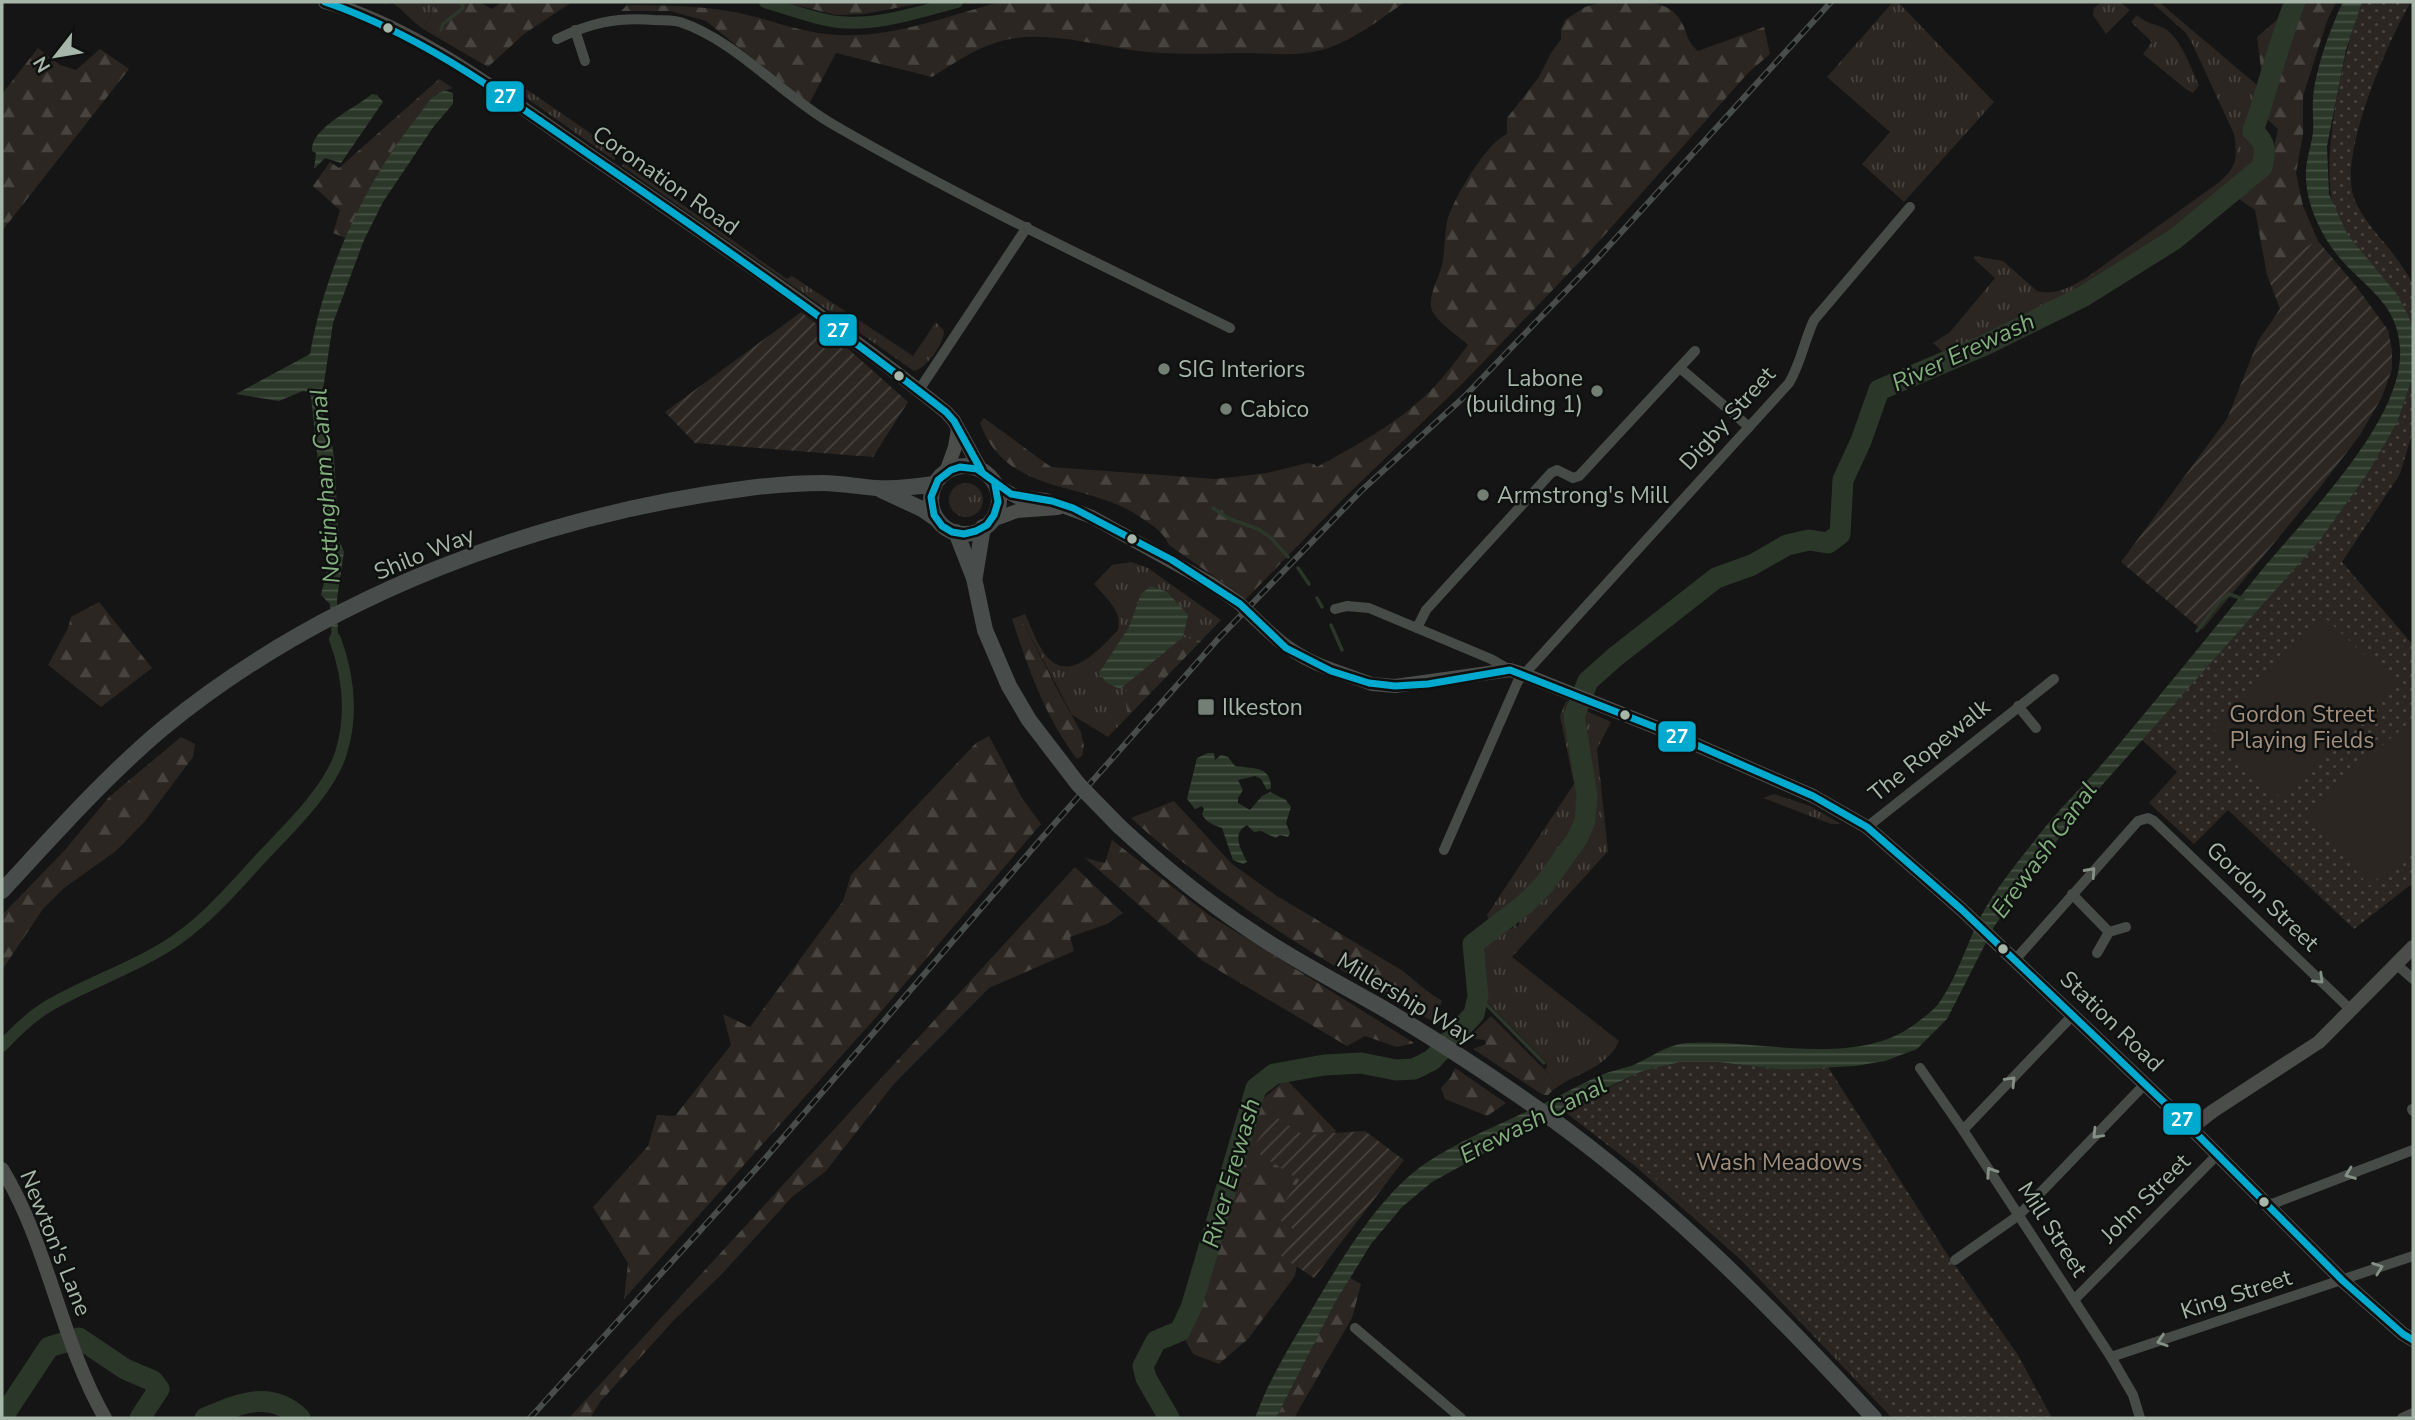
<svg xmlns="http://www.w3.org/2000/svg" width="2415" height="1420" viewBox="0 0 2415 1420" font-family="'Nunito Sans',sans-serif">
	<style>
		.grass { fill: url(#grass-tufts) }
		.forest { fill: url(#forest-firs) }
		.park { fill: url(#park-dots) }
		.garden { fill: url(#garden-furrows) }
		.pitch { fill: #2b2622 }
		.water { fill: url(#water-rules) }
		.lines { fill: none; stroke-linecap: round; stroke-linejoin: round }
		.stream { stroke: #2b3729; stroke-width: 3.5 }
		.canal { stroke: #2b3729; stroke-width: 12 }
		.river { stroke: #2b3729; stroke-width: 21 }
		.street { stroke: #474b48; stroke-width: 10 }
		.secondary { stroke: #4a4d4a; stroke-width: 14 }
		.primary { stroke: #484c4a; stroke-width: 16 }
		.rail-casing { stroke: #484c4a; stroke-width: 6 }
		.rail { stroke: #0f1110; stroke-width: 3.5; stroke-dasharray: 10; stroke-linecap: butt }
		.secondary-bridge { stroke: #4a4d4a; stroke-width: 14 }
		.primary-bridge { stroke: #484c4a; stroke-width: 16 }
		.bus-1-casing { stroke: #0f1110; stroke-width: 12 }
		.bus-1 { stroke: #00a9ce; stroke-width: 7 }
		.oneway { stroke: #859186 }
		.bus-dot { fill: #a6b6a8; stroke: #0f1110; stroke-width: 2.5 }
		.poi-dot { fill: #737e75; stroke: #0f1110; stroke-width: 2.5 }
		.labels { text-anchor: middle; stroke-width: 5; stroke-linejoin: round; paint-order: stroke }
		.street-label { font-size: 23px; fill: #a6b6a8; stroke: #0f1110 }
		.poi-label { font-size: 23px; fill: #a6b6a8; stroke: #0f1110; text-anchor: start }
		.park-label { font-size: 23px; fill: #a18e7d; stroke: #0f1110 }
		.water-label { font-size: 24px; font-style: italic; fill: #83b17e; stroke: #0f1110 }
		.line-badge { stroke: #0f1110; stroke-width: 2.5 }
		.badge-label { font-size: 19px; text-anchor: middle; font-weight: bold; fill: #fff }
	</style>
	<defs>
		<pattern id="grass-tufts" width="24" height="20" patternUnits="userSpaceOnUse" patternTransform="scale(1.75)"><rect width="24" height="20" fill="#2b2622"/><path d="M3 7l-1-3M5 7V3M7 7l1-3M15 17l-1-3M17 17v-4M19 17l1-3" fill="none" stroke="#47433f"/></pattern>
		<pattern id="forest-firs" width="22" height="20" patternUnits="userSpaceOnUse" patternTransform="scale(1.75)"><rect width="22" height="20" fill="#2b2622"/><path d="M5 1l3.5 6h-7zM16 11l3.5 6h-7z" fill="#47433f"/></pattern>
		<pattern id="park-dots" width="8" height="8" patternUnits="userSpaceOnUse" patternTransform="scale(1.75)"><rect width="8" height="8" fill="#2b2622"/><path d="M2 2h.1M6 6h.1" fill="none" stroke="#47433f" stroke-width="1.8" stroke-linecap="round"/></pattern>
		<pattern id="garden-furrows" width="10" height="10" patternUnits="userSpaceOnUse" patternTransform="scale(1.75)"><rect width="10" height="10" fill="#2b2622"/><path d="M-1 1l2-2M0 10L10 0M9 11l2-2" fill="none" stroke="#47433f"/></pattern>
		<pattern id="water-rules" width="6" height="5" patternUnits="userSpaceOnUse" patternTransform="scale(1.75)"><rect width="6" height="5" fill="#2b3729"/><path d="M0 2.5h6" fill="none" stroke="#475245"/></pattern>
	</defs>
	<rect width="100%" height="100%" fill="#151515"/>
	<g class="grass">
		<path d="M380,2H435L437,3L423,29C410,20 404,10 391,2L385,4Z"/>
		<polygon points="1893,2 1898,2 1994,102 1904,202 1862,164 1890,132 1827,77"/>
		<polygon points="2102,2 2120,2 2130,10 2106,34 2093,15 2094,8"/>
		<path d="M2151,2H2159L2264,91L2249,133L2257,161C2197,217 2131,268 2057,304C2021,322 1983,338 1945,354L1933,343L1950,332L1995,278L1973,258L1975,256L2003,261L2037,291C2055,296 2070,287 2086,278L2218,183C2237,167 2238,158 2234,134L2191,41L2185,32Z"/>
		<path d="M2137,15C2149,26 2157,23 2167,30C2183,43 2190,67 2199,85L2193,93L2187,90L2143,54L2152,42L2131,22Z"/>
		<polygon points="516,82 619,153 614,160 512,88"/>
		<path d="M624,163L787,279L792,276L913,356L936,322L944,331C944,343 927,368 914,371L622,166Z"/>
		<circle cx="966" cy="500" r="17"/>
		<path d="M1131,562L1148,568L1221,620L1108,737L1072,715L1020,616L1025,614C1032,628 1038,648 1049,659C1073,682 1102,646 1118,630C1123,611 1106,598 1094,584L1112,565Z"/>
		<path d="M1566,701L1572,704C1566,727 1575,748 1579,772C1593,842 1539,885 1491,925L1487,915L1574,784L1560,716Z"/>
		<path d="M1582,709L1611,722L1597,749L1608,851L1512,957L1619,1041C1607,1069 1575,1073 1553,1090V1081L1545,1069L1547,1067L1546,1062L1487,1002L1485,995L1480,947L1508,922L1510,929L1519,926V918C1546,892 1579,859 1588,822C1593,802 1587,782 1584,762C1582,745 1575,725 1582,709Z"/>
		<polygon points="1774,794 1810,806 1841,824 1831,824 1763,798"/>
		<polygon points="1637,1163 1698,1215 1745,1259 1898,1418 1892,1418 1742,1261 1635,1166"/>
	</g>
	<g class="forest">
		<polygon points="435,2 479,2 492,9 502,2 572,2 524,34 488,67 423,29 437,4"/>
		<polygon points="783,2 928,2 864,14 836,15"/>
		<path d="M1000,2H1405C1379,20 1353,41 1322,50C1299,56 1276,54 1253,53C1212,53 1171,56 1130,50C1089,44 1040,29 998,42C974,49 953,64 932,77L836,53L809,104L706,21L670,11H621L627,5C665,6 702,5 739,13C772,20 804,34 838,35C893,38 947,16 1000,2Z"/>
		<path d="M1621,2C1648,2 1673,0 1684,27C1688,37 1689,44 1698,51L1764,27L1770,54L1748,73L1593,248L1463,383L1344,498L1246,599L1169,545C1163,532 1155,527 1143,519C1088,479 1007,498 980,423L984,418L1051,467L1216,479L1267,473L1307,463L1314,464L1317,467C1357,445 1402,421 1434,387C1446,374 1457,359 1468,345C1459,336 1433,320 1431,307C1429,294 1439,278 1442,265C1445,251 1444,236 1447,222C1453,199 1486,143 1507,134V118L1539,77L1551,53L1561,39V29L1565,20L1585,7L1599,3Z"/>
		<polygon points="2285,2 2336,2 2327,21 2303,96 2303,135 2296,173 2303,206 2318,241 2289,255 2267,275 2255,210 2226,190 2256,162 2254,152 2274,147 2278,129 2257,110 2264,91 2257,37 2278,19"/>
		<polygon points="38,48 60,65 76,70 100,49 129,69 2,231 2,94"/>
		<polygon points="439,79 453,88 436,94 393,150 358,211 346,238 333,233 340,210 313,186 330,162 339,168"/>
		<polygon points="99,602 152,668 101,707 48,665 68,628 71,617"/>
		<path d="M1020,616L1057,689L1081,732L1084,746L1082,756L1077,759C1044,715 1029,670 1012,619Z"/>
		<polygon points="1183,637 1201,641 1128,716 1124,694 1135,677"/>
		<polygon points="989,736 1022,798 1041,824 879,1014 624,1299 628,1263 593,1207 648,1146 657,1115 675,1116 731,1045 723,1014 750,1027 843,901 851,875 976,743"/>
		<polygon points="181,737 195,744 193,757 145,821 116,851 64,888 43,909 2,970 2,915 64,851 109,797"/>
		<path d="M1174,801L1232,864L1277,896L1403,971L1427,991L1442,1001L1434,1022C1326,964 1222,901 1131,818Z"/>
		<polygon points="1112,840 1209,915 1414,1043 1397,1047 1365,1036 1347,1046 1203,961 1085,858 1105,863"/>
		<polygon points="1075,867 1123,913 1107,924 1070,937 1074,951 989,988 893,1085 826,1171 792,1197 722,1274 674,1320 600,1402 590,1418 569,1418"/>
		<polygon points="1491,1016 1547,1072 1553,1081 1553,1090 1548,1095 1543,1095 1473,1049 1486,1044 1485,1040 1468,1038"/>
		<polygon points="1455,1068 1506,1103 1487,1116 1445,1099 1441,1088 1451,1077"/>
		<polygon points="1286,1079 1336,1131 1325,1150 1301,1241 1295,1276 1248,1339 1219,1364 1193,1354 1182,1334 1257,1104"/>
		<polygon points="1350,1278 1361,1284 1352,1318 1294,1418 1276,1418 1336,1301"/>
	</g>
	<g class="park">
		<path d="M2362,2H2411C2388,40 2338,156 2354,198C2364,224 2389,245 2403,268C2407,274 2412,280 2413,287C2415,300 2413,316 2413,329C2403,303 2388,283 2370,262C2362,252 2352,243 2346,233C2342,226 2336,216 2334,208C2319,162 2344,47 2362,2Z"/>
		<polygon points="2413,376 2413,431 2400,474 2342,562 2413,645 2413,883 2354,929 2228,810 2194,844 2149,803 2177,772 2141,739 2321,539 2368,473 2397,423"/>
		<polygon points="1680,1062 1718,1062 1784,1070 1828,1067 1947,1254 2018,1355 2052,1418 1898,1418 1745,1259 1698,1215 1638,1164 1635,1166 1561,1109 1587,1099 1640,1072"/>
	</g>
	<g class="garden">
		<polygon points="2318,241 2356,286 2388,330 2392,350 2392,369 2382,397 2360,435 2318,490 2202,630 2121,562 2227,419 2258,341 2280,309 2267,275 2289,255"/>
		<polygon points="801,312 845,346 908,402 873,457 695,443 665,412"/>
		<polygon points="1274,1116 1303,1135 1365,1131 1404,1160 1314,1278 1281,1256 1298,1232 1275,1217 1299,1180 1252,1149"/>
	</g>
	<g class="pitch">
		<polygon points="2323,616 2393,682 2282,799 2212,734"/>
		<polygon points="2413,719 2413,848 2369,886 2306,812"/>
	</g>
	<g class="water">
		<path d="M2343,2H2362L2346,50L2327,146L2329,194L2347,234L2396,293L2408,315L2413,329V376L2397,423L2368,473L2321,539L2079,811L1995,925L1947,1019L1917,1049L1885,1061L1855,1066L1784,1070L1718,1062H1680L1640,1072L1535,1122L1510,1139L1432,1182L1402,1207L1371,1244L1336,1301L1276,1418H1255C1269,1379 1291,1344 1312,1309C1341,1260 1379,1195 1426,1163C1466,1136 1512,1120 1555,1098C1570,1090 1585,1082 1601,1075C1611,1071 1621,1069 1631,1066C1651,1058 1665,1045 1687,1043C1759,1038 1858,1071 1919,1021C1927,1015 1936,1008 1941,1000C1958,975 1967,943 1981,916C1995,890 2016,864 2035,840C2058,810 2085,784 2110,755C2161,694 2211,633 2261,571C2304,518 2405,420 2400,348C2397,298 2358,285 2332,248C2317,226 2305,199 2306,172C2306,158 2312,145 2313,131C2314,121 2312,110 2313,100C2314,73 2331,26 2343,2Z"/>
		<path d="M446,91L453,93V104L434,126L383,202L364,240L333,323L321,403L324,417L329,425L334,457L339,541L344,552L337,599L338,637L332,641L330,604L321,595L328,566V555L311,397L308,392L303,391L279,401L236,394L310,354C324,272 366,179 419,115C426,106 433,92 446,91Z"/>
		<path d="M372,94L377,95L383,102L341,163L325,158L314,169L316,153L312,151C310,128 356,108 372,94Z"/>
		<polygon points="1151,586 1167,592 1188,615 1183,637 1120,689 1107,683 1099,673 1129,627 1141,594"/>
		<path d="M1208,753H1214L1215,760L1221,755L1228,757L1235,766C1252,769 1271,765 1271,788L1267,790L1261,779L1255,776L1238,780L1243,790L1238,798V803L1250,810L1262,796L1270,792L1286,800L1291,807L1286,823L1290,833L1288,837L1280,835L1276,838L1261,831L1254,832L1247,825C1231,834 1241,849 1247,862L1243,864L1233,860L1222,828C1215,826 1204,821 1202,814L1204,809L1202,806L1195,809L1187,799L1197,758Z"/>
	</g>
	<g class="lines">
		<g class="stream">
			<polyline points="441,30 443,24 463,8 461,2"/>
			<polyline points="1213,508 1230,519 1258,529 1270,537 1288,557"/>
			<polyline points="1298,568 1309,584"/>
			<polyline points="1317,598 1322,607"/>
			<polyline points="1331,625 1342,650"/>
			<polyline points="2197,631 2219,602 2229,594 2243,599"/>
			<polyline points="1512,913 1515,927"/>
			<polyline points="1478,996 1544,1063"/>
		</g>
		<g class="canal">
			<path d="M765,2C789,9 813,19 838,22C878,26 919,12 957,2"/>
			<path d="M2,1046C16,1031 31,1016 50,1005C86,984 128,970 164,948C202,925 231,891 261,858C288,829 329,791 341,753C353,714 349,677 335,639"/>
		</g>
		<g class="river">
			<polyline points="2,1418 49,1347 79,1338 125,1369 153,1381 159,1389 140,1418"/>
			<path d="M205,1418C239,1404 270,1389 300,1418"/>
			<path d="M1169,1418L1146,1378L1143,1366L1156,1341L1180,1331L1191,1308L1256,1088L1274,1074L1324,1065L1361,1063L1396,1070L1414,1069L1432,1060L1474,1014L1478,996L1473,944L1525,904L1543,886L1577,839L1585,821L1587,795L1574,716L1588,681L1615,657L1716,578L1752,565L1787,545L1809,540L1828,543L1840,534L1843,480L1861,441L1879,390L1985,345L2084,296L2175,239L2262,167C2266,150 2266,143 2253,131C2268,88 2278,44 2295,2"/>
		</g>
		<g class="street">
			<polyline points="575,30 585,61"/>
			<path d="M557,39C590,23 616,17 654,20C662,20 672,20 680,22C737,41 781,95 834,125C962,199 1097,263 1230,328"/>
			<polyline points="1680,368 1749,427"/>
			<polyline points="919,390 1027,227"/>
			<polyline points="1335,609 1347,606 1369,608 1491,659 1510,670"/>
			<polyline points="1417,628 1426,610 1551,473 1557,470 1573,478 1579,476 1695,351"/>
			<polyline points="2018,706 2036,728"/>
			<polyline points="1867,827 2054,679"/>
			<path d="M1444,850L1518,681L1789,383C1801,363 1804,341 1814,320L1910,207"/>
			<polyline points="2072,894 2109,932"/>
			<polyline points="2097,953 2109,932 2126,927"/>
			<polyline points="2014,961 2138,821 2148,818 2154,821 2351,1010"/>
			<polyline points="2396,964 2413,979"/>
			<polyline points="1920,1068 1963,1130 2111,1357 2133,1395 2140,1418"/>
			<polyline points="2412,1109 2413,1111"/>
			<polyline points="1963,1130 2073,1015"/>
			<polyline points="2267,1206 2413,1150"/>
			<polyline points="1955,1260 2019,1215 2145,1084"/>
			<polyline points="2074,1300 2216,1156"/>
			<polyline points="1355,1328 1461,1418"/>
			<polyline points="2111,1357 2413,1256"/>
			<polyline points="2402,1418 2413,1413"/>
		</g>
		<g class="secondary">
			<path d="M325,2C421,29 512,102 594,158C713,240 833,321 946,412L954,421L981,470"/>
			<polyline points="946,472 955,447 958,429"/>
			<polyline points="995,485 1017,497 1046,500 1092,517 1210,583 1239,603"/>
			<polyline points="990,521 1017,511 1058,508"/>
			<polyline points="1330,669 1372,684 1395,686 1510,670 1523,674 1660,729 1813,796 1867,827 1961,909 2191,1128 2343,1281 2403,1334 2413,1340"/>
			<polyline points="2191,1128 2213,1111 2319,1042 2413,947"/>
			<path d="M2,1169C49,1246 60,1340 105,1418"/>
		</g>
		<g class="primary">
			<circle cx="965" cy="500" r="34"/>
			<polyline points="881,490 922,509 935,518"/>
			<polyline points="956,532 974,578 985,630 1009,686 1029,720 1078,784"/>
			<polyline points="975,576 983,527"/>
			<path d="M1119,826C1160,864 1204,900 1251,931C1292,959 1337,982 1379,1006C1427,1034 1473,1064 1518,1095C1654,1188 1763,1298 1874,1418"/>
			<path d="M2,891C53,836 104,778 162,729C326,594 540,515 749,488C774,485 799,483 823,483C841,483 859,487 876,488C895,489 915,487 934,484"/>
		</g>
		<g class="rail-casing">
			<polyline id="rail" points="530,1418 756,1169 1041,839 1218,639 1362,490 1464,397 1539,319 1596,260 1831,2"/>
		</g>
		<use href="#rail" class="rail"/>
		<path class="secondary-bridge" d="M1239,603C1270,633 1288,654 1330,669"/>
		<polyline class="primary-bridge" points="1078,784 1119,826"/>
		<g class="bus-1-casing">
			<g id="bus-1">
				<path d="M325,2C430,38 516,105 607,167C722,246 836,326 946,412L954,421L981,470"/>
				<polyline points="995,485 998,502 994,515 987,525 976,531 964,534 952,532 942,526 934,515 931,497 938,480 951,470 960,467 977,469 1011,494 1052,501 1073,508 1172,560 1240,604 1286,648 1331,671 1369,683 1395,686 1428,684 1510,670 1660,729 1813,796 1867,827 1961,909 2191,1128 2343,1281 2403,1334 2413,1340"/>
			</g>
		</g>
		<use href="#bus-1" class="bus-1"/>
	</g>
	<defs><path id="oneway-chevron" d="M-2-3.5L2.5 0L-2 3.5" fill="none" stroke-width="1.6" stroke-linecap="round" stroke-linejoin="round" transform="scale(1.75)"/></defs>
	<g class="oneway">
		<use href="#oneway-chevron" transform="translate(2091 872) rotate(-48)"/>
		<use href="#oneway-chevron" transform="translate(2319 979) rotate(44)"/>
		<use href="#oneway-chevron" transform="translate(2011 1081) rotate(-46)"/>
		<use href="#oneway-chevron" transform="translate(2097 1134) rotate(134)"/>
		<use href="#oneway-chevron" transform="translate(1991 1172) rotate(-123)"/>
		<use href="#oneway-chevron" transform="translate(2350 1174) rotate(159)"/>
		<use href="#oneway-chevron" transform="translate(2378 1268) rotate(-20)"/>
		<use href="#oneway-chevron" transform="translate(2162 1341) rotate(162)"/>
	</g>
	<g class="bus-dot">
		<circle cx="388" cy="28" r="6"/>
		<circle cx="899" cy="376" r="6"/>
		<circle cx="1132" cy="539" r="6"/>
		<circle cx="1625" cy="715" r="6"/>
		<circle cx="2003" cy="949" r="6"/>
		<circle cx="2264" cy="1202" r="6"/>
	</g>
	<g class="poi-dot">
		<circle cx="1164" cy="369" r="7"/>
		<circle cx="1597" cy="391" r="7"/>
		<circle cx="1226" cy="409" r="7"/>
		<circle cx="1483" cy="495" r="7"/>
		<rect x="1197" y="698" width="18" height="18" rx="3.5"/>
	</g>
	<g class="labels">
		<g class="street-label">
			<text transform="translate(666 180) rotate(35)" y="8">Coronation Road</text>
			<text transform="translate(1727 418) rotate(-48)" y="8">Digby Street</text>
			<text transform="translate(424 553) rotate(-22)" y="8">Shilo Way</text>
			<text transform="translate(1929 750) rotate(-39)" y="8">The Ropewalk</text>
			<text transform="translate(2263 896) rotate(44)" y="8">Gordon Street</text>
			<text transform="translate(1406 998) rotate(31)" y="8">Millership Way</text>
			<text transform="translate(2112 1021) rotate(44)" y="8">Station Road</text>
			<text transform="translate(2145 1198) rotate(-45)" y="8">John Street</text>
			<text transform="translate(2053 1229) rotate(57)" y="8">Mill Street</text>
			<text transform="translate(56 1243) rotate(68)" y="8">Newton's Lane</text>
			<text transform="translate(2236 1294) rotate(-18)" y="8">King Street</text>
		</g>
		<g class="poi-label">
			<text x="1178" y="377">SIG Interiors</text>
			<text x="1583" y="386" text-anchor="end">Labone<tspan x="1583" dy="26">(building 1)</tspan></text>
			<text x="1240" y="417">Cabico</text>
			<text x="1497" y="503">Armstrong's Mill</text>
			<text x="1222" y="715">Ilkeston</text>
		</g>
		<g class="park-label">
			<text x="2302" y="722">Gordon Street<tspan x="2302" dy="26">Playing Fields</tspan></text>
			<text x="1779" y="1170">Wash Meadows</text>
		</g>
		<g class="water-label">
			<text transform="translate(1963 352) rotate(-25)" y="8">River Erewash</text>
			<text transform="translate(325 486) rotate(-94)" y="8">Nottingham Canal</text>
			<text transform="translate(2044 850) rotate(-54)" y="8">Erewash Canal</text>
			<text transform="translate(1533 1120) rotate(-27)" y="8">Erewash Canal</text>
			<text transform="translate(1231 1173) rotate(-74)" y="8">River Erewash</text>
		</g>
	</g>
	<g class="line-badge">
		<rect x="485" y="80" width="40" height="33" rx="7" fill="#00a9ce"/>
		<rect x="818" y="313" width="40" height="34" rx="7" fill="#00a9ce"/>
		<rect x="1657" y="720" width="40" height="33" rx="7" fill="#00a9ce"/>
		<rect x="2162" y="1102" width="40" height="34" rx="7" fill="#00a9ce"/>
	</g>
	<g class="badge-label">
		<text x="505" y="103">27</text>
		<text x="838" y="337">27</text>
		<text x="1677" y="743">27</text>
		<text x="2182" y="1126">27</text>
	</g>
	<rect width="2415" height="1420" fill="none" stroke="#a6b6a8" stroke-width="7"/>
	<g transform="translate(56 56) rotate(239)" stroke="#0f1110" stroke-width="5" paint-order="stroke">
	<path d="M0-5L12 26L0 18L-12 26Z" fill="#a6b6a8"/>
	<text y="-10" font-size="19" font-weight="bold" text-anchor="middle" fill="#a6b6a8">N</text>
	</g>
</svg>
